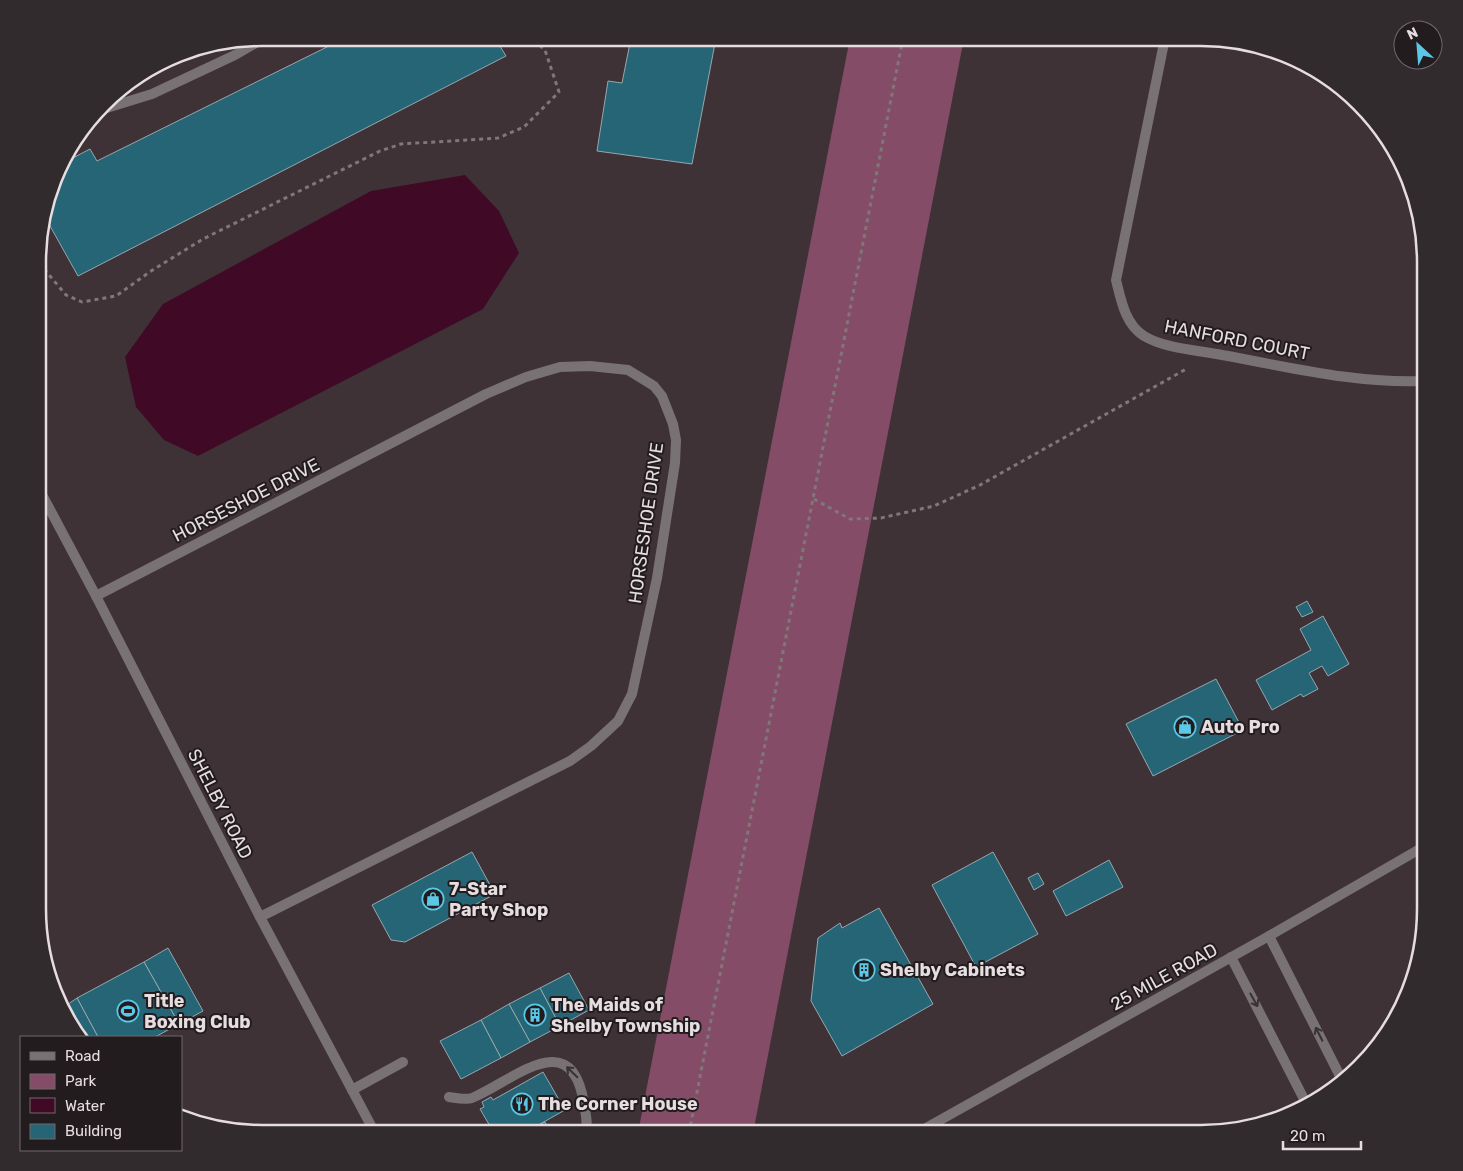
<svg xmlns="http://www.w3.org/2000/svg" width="1463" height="1171" viewBox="0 0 1463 1171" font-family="Rubik,sans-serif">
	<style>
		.green { fill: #844c66 }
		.water { fill: #400a27 }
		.building { fill: #256576; stroke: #96a7ad }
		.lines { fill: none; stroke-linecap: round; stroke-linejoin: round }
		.path { stroke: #81767a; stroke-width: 3; stroke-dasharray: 4 4; stroke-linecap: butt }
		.service { stroke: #797274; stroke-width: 10 }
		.minor { stroke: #797274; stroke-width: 10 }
		.tertiary { stroke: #797274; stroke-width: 10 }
		.oneway { stroke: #383234 }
		.labels { text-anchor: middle; stroke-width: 4; stroke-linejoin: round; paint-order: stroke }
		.street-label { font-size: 18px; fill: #e6dde0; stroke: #221c1e }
		.poi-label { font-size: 18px; font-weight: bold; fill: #e6dde0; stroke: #221c1e; text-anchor: start }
		.rim { fill: none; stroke: #e6dde0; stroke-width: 2.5 }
	</style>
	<rect width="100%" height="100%" fill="#3f3237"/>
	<polygon class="green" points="850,38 964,38 753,1133 638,1133"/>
	<polygon class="water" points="465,175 499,211 519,253 483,309 198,456 164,440 136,407 125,357 163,304 371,191"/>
	<g class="building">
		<polygon points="345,38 495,38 506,56 78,276 45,217 63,163 90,149 97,161"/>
		<polygon points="631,38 716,38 692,164 597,151 608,81 622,83"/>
		<polygon points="1307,601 1313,612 1302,617 1296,607"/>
		<polygon points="1323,616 1349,664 1328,676 1322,666 1309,673 1318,689 1303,697 1301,694 1272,710 1256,680 1311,650 1300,629"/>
		<polygon points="1216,679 1243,730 1153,776 1126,724"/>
		<polygon points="472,852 495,894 405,942 391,940 372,905"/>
		<polygon points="993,852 1038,934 976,967 932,885"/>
		<polygon points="1109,860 1123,887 1066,916 1053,891"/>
		<polygon points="1038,873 1044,884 1034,890 1028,878"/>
		<polygon points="879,908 933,1004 842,1056 811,1001 818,938 840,923 842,928"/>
		<polygon points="168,948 203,1011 179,1024 144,962"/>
		<polygon points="144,962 179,1024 155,1037 98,1037 77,998"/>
		<polygon points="569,973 589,1010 560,1026 540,988"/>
		<polygon points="540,988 560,1026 530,1042 509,1004"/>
		<polygon points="77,998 98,1037 83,1037 61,1009"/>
		<polygon points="509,1004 530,1042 501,1058 481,1020"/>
		<polygon points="481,1020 501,1058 461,1079 440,1041"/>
		<polygon points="543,1072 565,1110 524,1133 494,1133 480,1109 484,1107 482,1102 491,1097 493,1100"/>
		<polygon points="545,1122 551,1133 524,1133"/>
	</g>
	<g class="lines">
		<g class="path">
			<polyline points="39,263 66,295 82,302 116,296 151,271 203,239 380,151 401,144 498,138 524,127 559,92 545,50 531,38"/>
			<polyline points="814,499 850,519 881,518 934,506 980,485 1188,368"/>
			<polyline points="689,1133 903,38"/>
		</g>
		<g class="service">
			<polyline points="352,1090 403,1062"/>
			<path d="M449,1097C456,1098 466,1100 472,1098C513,1081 572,1023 584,1104C585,1112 590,1127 583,1133"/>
		</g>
		<g class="minor">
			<path d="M1165,38L1116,280C1121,300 1125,324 1144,336C1166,349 1197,350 1222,355C1289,367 1356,384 1425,381"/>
			<polyline points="100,110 152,94 235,55 264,38"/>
			<polyline points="96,596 486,394 526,377 560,367 590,366 628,370 654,386 662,396 673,424 676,440 675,463 657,578 632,694 618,721 591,746 570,761 260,917"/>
			<polyline points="1269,936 1341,1078"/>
			<polyline points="1231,957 1306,1103"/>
		</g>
		<g class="tertiary">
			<polyline points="39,489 96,596 260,917 375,1133"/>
			<polyline points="917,1133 1269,936 1425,846"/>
		</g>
	</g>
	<defs><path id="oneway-shaft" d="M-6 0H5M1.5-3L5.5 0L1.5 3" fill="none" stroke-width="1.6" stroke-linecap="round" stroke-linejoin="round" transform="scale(1.25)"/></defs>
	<g class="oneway">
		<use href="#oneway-shaft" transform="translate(1254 1000) rotate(61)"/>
		<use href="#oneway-shaft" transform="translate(1319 1034) rotate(-117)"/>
		<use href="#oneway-shaft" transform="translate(572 1072) rotate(-136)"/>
	</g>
	<defs>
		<g id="shop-ring" transform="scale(1.125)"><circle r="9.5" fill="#221c1e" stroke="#5ac8e6" stroke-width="1.5"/><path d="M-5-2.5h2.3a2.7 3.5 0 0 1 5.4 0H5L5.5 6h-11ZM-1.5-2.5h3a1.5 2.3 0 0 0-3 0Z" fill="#5ac8e6"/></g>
		<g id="building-ring" transform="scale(1.125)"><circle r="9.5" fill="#221c1e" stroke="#5ac8e6" stroke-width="1.5"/><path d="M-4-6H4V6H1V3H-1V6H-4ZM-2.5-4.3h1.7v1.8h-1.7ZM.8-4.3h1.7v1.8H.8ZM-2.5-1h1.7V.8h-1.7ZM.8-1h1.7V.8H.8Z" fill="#5ac8e6"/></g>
		<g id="stadium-ring" transform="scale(1.125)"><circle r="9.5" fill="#221c1e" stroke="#5ac8e6" stroke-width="1.5"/><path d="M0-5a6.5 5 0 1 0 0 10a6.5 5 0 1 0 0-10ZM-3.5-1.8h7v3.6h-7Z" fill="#5ac8e6"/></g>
		<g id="restaurant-ring" transform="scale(1.125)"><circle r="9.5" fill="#221c1e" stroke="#5ac8e6" stroke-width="1.5"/><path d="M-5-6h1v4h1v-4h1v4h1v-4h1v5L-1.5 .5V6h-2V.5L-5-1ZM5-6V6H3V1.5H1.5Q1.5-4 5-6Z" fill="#5ac8e6"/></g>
	</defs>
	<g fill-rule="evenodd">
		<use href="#shop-ring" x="1185" y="727"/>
		<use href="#shop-ring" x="433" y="899"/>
		<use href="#building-ring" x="864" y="970"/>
		<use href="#stadium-ring" x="128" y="1011"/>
		<use href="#building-ring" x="535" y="1015"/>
		<use href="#restaurant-ring" x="522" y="1104"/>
	</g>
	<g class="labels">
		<g class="street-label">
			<text transform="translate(1237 340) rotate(11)" y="6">HANFORD COURT</text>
			<text transform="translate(246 500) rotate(-27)" y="6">HORSESHOE DRIVE</text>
			<text transform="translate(646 523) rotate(-82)" y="6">HORSESHOE DRIVE</text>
			<text transform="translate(220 804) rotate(63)" y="6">SHELBY ROAD</text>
			<text transform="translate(1164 977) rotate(-29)" y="6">25 MILE ROAD</text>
		</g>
		<g class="poi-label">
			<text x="1201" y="733">Auto Pro</text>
			<text x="449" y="895">7-Star<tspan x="449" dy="21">Party Shop</tspan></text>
			<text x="880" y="976">Shelby Cabinets</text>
			<text x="144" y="1007">Title<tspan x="144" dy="21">Boxing Club</tspan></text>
			<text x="551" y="1011">The Maids of<tspan x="551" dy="21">Shelby Township</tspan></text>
			<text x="538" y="1110">The Corner House</text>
		</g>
	</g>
	<path d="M0 0H1463V1171H0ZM262 46H1201A216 216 0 0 1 1417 262V909A216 216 0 0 1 1201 1125H262A216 216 0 0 1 46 909V262A216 216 0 0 1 262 46Z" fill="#322b2e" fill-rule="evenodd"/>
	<path class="rim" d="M262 46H1201A216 216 0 0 1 1417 262V909A216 216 0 0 1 1201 1125H262A216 216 0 0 1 46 909V262A216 216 0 0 1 262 46Z"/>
	<rect x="20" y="1036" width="162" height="115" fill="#221c1e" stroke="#70696c"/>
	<rect x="30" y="1052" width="25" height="8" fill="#797274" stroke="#70696c"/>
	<text x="65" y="1061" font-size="15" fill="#e6dde0">Road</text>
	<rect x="30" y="1074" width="25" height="15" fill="#844c66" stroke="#70696c"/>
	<text x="65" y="1086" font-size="15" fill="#e6dde0">Park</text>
	<rect x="30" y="1098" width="25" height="15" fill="#400a27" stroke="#70696c"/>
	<text x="65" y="1111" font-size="15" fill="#e6dde0">Water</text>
	<rect x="30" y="1124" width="25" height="15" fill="#256576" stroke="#70696c"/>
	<text x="65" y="1136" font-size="15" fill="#e6dde0">Building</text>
	<g transform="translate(1418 45) rotate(334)"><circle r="24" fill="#221c1e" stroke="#70696c"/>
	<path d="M0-4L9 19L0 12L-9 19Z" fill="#5ac8e6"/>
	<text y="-8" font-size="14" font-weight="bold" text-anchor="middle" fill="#e6dde0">N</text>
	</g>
	<path d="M1283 1141v8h78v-8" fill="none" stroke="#e6dde0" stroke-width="2.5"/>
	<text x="1290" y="1141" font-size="15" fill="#e6dde0" stroke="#221c1e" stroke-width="4" paint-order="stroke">20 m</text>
</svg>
